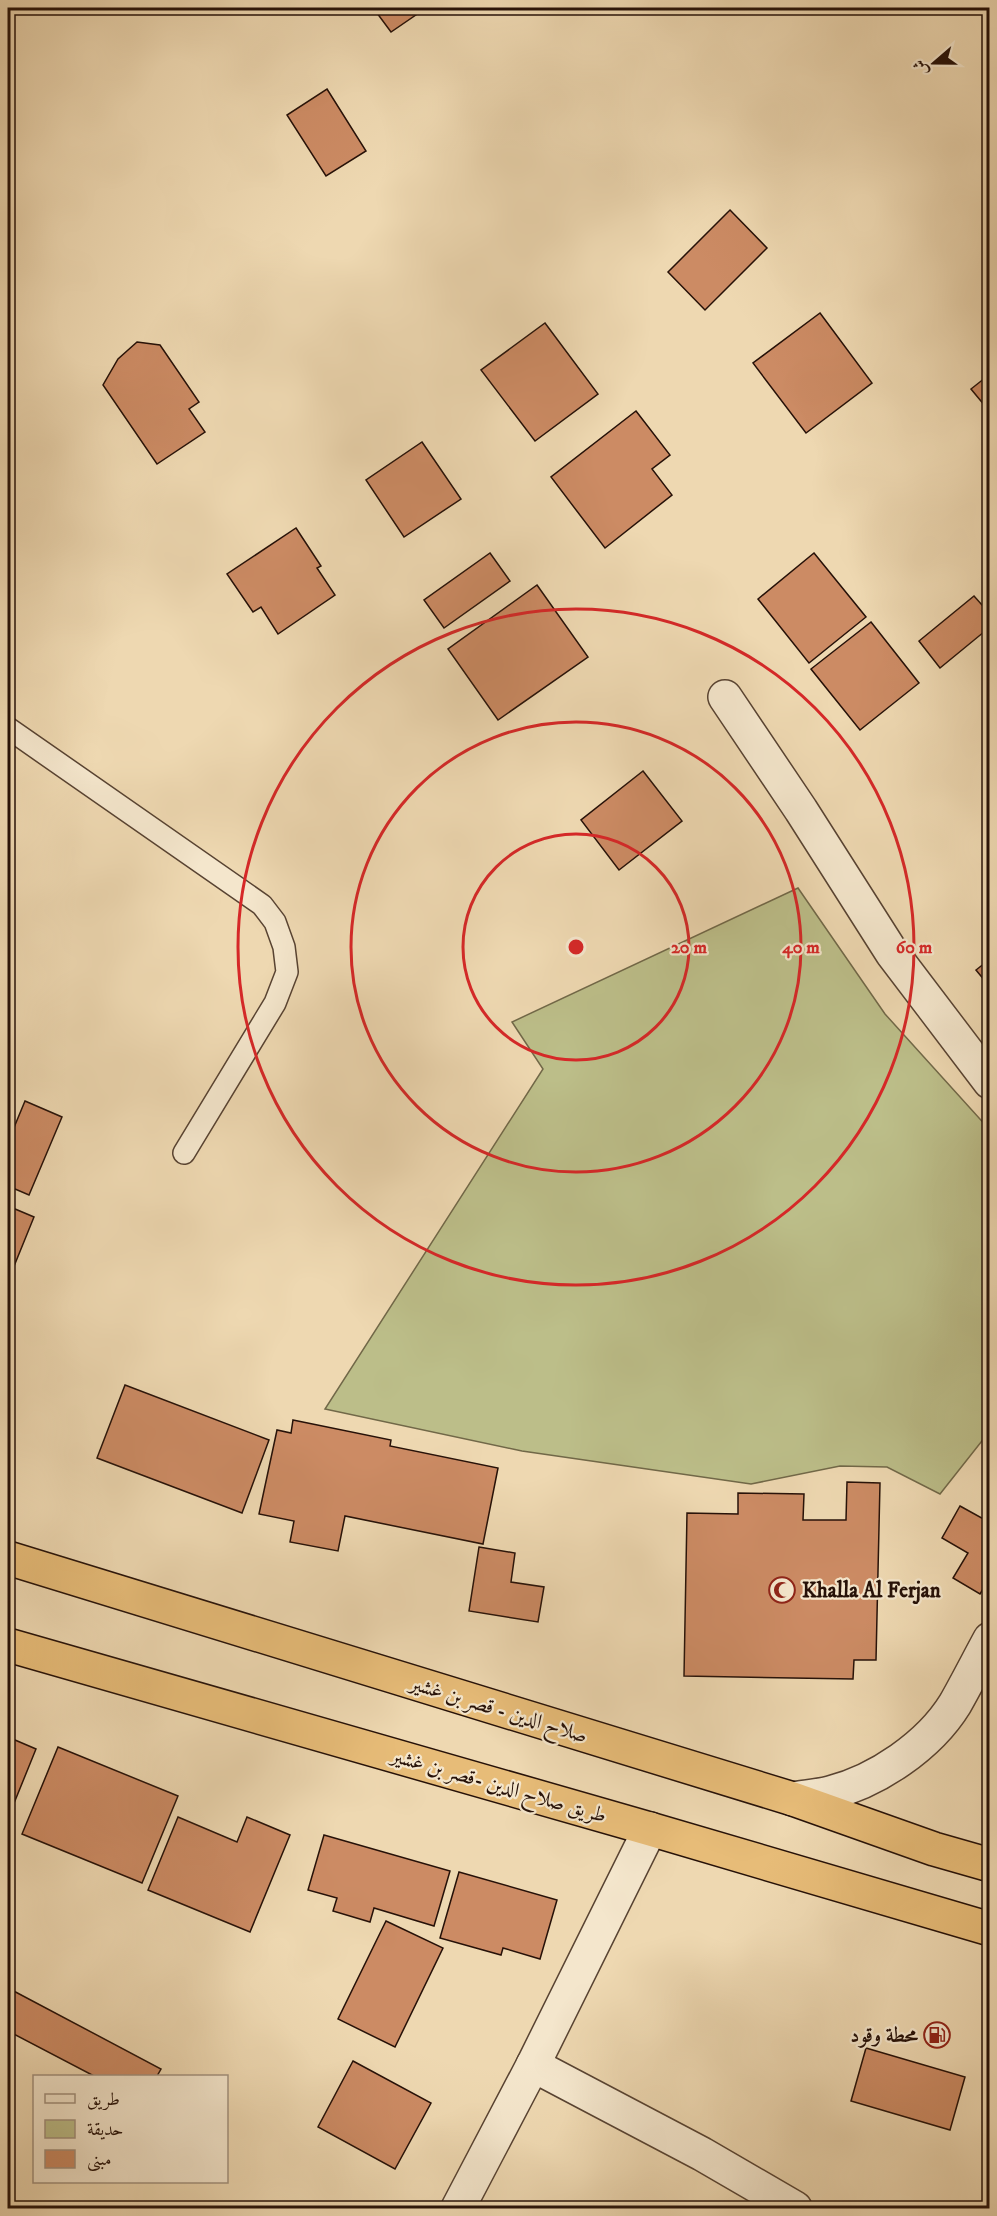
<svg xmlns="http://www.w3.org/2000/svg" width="997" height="2216" viewBox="0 0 997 2216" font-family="'IM FELL DW Pica',Amiri,serif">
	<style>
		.green { fill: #bcbe89; stroke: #716848; stroke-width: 1.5 }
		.building { fill: #cc8b64; stroke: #261108; stroke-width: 1.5 }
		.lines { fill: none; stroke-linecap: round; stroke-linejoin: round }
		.service-casing { stroke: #584332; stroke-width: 24 }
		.minor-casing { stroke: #584332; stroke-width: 36 }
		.tertiary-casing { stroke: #584332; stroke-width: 36 }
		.trunk-casing { stroke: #261108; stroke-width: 36 }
		.service { stroke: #f4e6cc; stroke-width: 21 }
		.minor { stroke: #f4e6cc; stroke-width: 33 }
		.tertiary { stroke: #f4e6cc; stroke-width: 33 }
		.trunk { stroke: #e7bc78; stroke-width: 33 }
		.ring { fill: none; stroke: #d62828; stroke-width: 3 }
		.labels { text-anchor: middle; stroke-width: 4.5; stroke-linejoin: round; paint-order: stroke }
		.poi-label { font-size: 21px; font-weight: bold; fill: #261108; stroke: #f4e6cc; text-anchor: start }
		.street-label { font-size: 21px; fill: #261108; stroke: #f4e6cc }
		.centre { fill: #d62828; stroke: #f4e6cc; stroke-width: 3 }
		.ring-label { font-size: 18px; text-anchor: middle; font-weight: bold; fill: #d62828; stroke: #f4e6cc; stroke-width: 4.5; stroke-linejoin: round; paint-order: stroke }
	</style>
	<rect width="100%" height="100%" fill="#eed8b1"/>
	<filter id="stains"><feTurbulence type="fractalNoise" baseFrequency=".00333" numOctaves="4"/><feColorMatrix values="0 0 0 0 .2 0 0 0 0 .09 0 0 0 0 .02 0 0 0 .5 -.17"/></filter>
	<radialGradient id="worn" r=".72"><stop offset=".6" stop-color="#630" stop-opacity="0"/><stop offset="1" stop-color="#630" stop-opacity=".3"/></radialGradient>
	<polygon class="green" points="798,888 885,1014 989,1129 989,1432 940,1494 887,1467 840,1466 751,1484 522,1451 325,1409 543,1069 512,1022"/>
	<g class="building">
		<polygon points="376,8 426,8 391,32 374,9"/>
		<polygon points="327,89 366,151 326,176 287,115"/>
		<polygon points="730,210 767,248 705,310 668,272"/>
		<polygon points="820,313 872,383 806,433 753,363"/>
		<polygon points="545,323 598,394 535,441 481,370"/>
		<polygon points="137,342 160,345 199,402 189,409 205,432 157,464 103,385 118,359"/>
		<polygon points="990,374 990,412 971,389"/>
		<polygon points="636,411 670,455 652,469 672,495 605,548 551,477"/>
		<polygon points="422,442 461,499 404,537 366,480"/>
		<polygon points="296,528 321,566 317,568 335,595 278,634 261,607 253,612 227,574"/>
		<polygon points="490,553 510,581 444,628 424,600"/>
		<polygon points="814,553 866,617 809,663 758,599"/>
		<polygon points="537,585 588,657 498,720 448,649"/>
		<polygon points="974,596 990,614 990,627 940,668 919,641"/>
		<polygon points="871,622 919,683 860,730 811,669"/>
		<polygon points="643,771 682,821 619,870 581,820"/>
		<polygon points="990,959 990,987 976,970"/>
		<polygon points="25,1101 62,1117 29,1195 8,1186 8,1142"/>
		<polygon points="8,1206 34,1217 8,1281"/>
		<polygon points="125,1385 269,1440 242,1513 97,1458"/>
		<polygon points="293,1420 391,1440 390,1446 498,1468 483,1544 345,1516 338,1551 290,1542 294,1521 259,1514 277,1430 291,1433"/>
		<polygon points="847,1482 880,1483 876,1660 854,1660 853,1679 684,1676 687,1513 738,1514 738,1493 804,1494 803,1520 846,1520"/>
		<polygon points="960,1506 987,1521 990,1516 990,1578 980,1594 953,1578 968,1553 942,1538"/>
		<polygon points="479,1547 515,1553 511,1582 544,1587 538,1622 469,1611"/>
		<polygon points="8,1737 36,1749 8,1818"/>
		<polygon points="58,1747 178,1796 142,1883 22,1834"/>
		<polygon points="178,1817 237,1842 247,1817 290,1835 250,1932 148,1890"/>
		<polygon points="324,1835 450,1871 434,1926 374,1908 370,1922 333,1911 337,1898 308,1890"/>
		<polygon points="459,1872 557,1900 540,1959 503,1948 501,1955 440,1938"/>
		<polygon points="386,1921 443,1948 395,2047 338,2019"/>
		<polygon points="8,1988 161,2069 157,2076 94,2076 8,2031"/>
		<polygon points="866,2048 965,2077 950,2130 851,2101"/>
		<polygon points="353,2061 431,2103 395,2169 318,2127"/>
	</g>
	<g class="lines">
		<g class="service-casing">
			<polyline id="service" points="8,728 262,905 275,922 284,947 287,972 275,1003 184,1153"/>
		</g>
		<g class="minor-casing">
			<g id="minor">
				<polyline points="725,697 801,810 892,953 990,1082"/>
				<polyline points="533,2065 702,2154 795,2208"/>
				<polyline points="458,2208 533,2065 650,1829"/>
			</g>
		</g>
		<g class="tertiary-casing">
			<path id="tertiary" d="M793,1799C805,1797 818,1796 830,1793C877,1781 929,1746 955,1704C967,1683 978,1661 990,1639"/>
		</g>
		<g class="trunk-casing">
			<g id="trunk">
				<polyline points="8,1558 793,1799 934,1849 990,1865"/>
				<polyline points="8,1645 650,1829 990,1929"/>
			</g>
		</g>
		<use href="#service" class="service"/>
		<use href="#minor" class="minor"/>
		<use href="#tertiary" class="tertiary"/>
		<use href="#trunk" class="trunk"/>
	</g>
	<g class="ring">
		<circle cx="576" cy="947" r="113"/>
		<circle cx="576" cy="947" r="225"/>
		<circle cx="576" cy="947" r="338"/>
	</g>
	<defs>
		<g id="mosque-ring" transform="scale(1.35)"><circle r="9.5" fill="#f4e6cc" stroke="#8f2418" stroke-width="1.5"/><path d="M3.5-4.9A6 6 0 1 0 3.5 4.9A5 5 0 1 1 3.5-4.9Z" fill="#8f2418"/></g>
		<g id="fuel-ring" transform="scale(1.35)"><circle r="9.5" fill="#f4e6cc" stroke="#8f2418" stroke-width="1.5"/><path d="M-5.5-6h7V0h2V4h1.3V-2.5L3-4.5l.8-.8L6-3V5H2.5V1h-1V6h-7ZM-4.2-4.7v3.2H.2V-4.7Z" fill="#8f2418"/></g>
	</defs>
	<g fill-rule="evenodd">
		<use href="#mosque-ring" x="782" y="1590"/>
		<use href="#fuel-ring" x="937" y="2035"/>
	</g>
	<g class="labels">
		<g class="poi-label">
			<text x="802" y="1597">Khalla Al Ferjan</text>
			<text x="918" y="2042" text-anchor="end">محطة وقود</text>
		</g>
		<g class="street-label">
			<text transform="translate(499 1709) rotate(17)" y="7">صلاح الدين - قصر بن غشير</text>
			<text transform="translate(499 1785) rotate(16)" y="7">طريق صلاح الدين -قصر بن غشير</text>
		</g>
	</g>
	<circle cx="576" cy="947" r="9" class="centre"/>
	<g class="ring-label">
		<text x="689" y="953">20 m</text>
		<text x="801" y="953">40 m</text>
		<text x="914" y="953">60 m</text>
	</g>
	<rect width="997" height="2216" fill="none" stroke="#eed8b1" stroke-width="30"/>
	<rect x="9" y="9" width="979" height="2198" fill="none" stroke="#261108" stroke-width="3"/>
	<rect x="15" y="15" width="967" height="2186" fill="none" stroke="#261108" stroke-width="1.5"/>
	<rect x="33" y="2075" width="195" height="108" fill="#f4e6cc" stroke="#a2917e" stroke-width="1.5"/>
	<rect x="45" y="2094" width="30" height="9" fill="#f4e6cc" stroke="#a2917e" stroke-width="1.5"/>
	<text x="87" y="2105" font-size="18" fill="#261108">طريق</text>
	<rect x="45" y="2120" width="30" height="18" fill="#bcbe89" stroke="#a2917e" stroke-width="1.5"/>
	<text x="87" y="2135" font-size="18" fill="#261108">حديقة</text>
	<rect x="45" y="2150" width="30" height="18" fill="#cc8b64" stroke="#a2917e" stroke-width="1.5"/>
	<text x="87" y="2165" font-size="18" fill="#261108">مبنى</text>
	<g transform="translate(934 63) rotate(250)" stroke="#f4e6cc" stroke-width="4.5" paint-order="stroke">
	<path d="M0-4.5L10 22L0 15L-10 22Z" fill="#261108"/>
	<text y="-9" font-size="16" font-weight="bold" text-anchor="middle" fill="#261108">ش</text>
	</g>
	<rect width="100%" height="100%" filter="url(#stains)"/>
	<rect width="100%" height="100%" fill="url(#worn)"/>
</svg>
